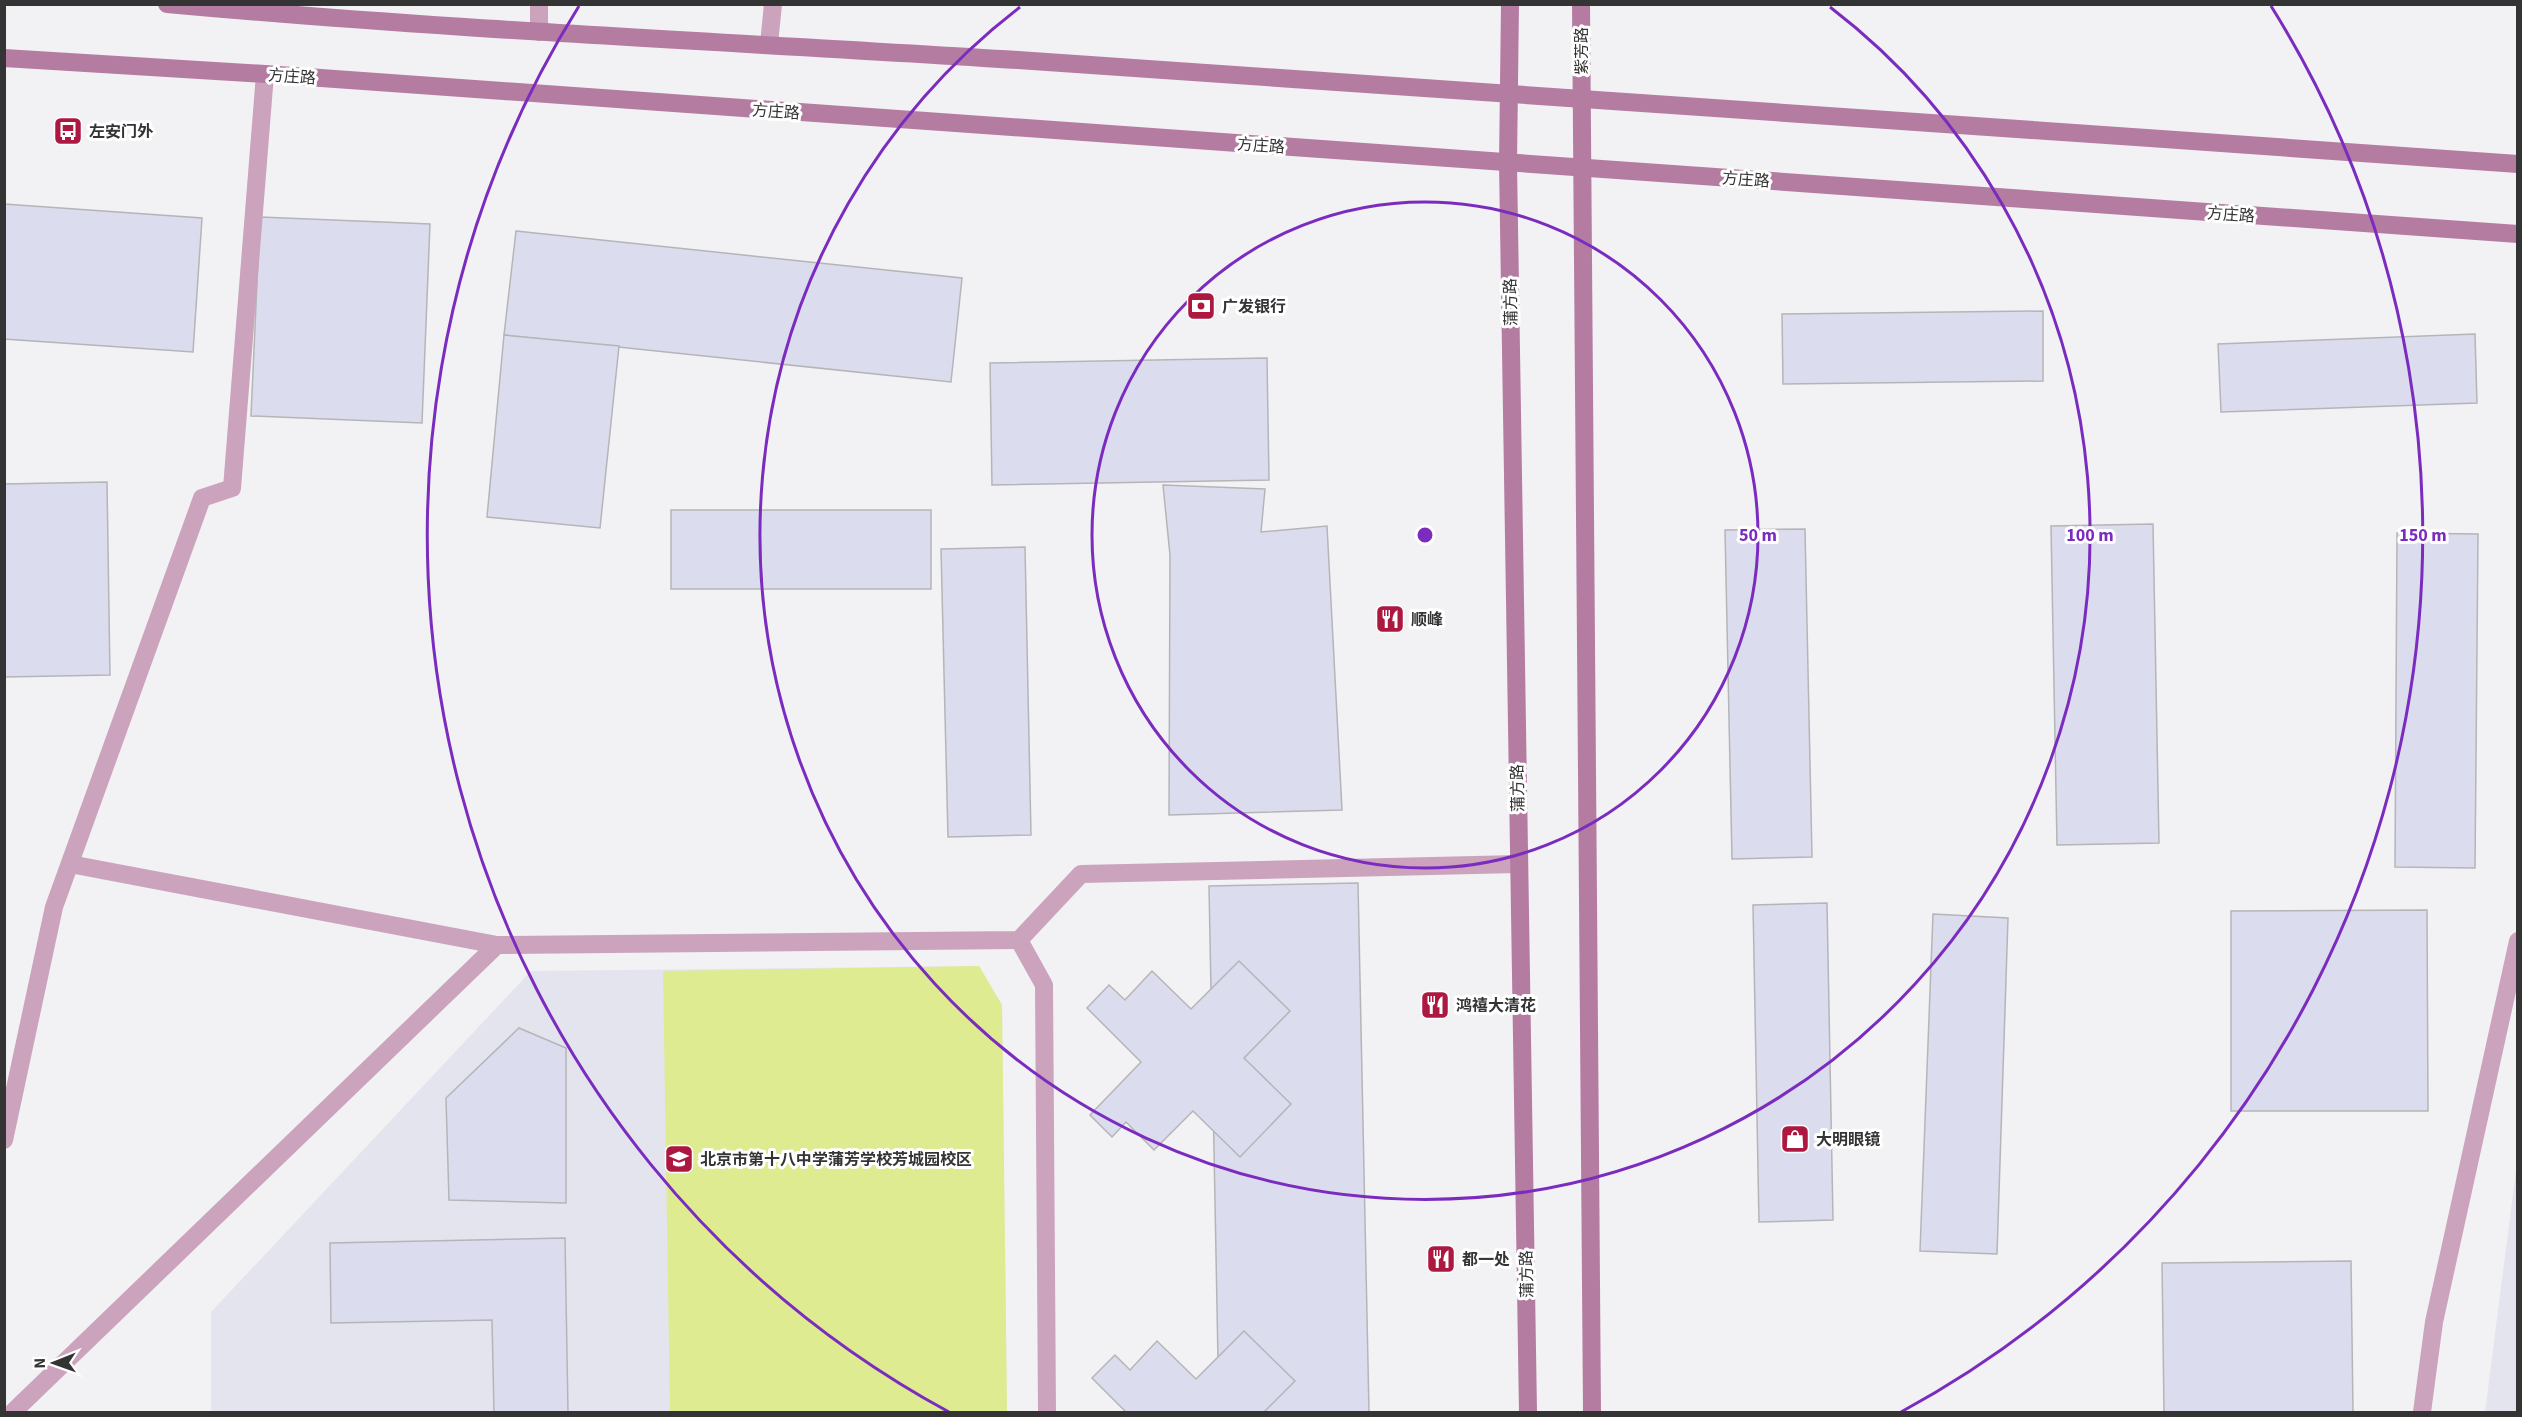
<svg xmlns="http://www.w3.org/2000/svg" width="2522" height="1417" viewBox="0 0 2522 1417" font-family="'Source Sans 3','Noto Sans SC',sans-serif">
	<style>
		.built { fill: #e3e4ed }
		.green { fill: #dfeb90 }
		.building { fill: #dcdcef; stroke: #b5b5b7; stroke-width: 1.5 }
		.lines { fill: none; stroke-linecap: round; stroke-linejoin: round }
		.lane { stroke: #cba3bd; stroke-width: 18 }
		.street { stroke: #cba3bd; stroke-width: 18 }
		.secondary { stroke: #b57ca2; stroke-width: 18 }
		.ring { fill: none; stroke: #7b2cbf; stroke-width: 3 }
		.labels { text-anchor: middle; stroke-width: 6; stroke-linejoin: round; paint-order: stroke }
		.street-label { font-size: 16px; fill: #343434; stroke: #fff }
		.poi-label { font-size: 16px; font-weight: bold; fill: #343434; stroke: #fff; text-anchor: start }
		.centre { fill: #7b2cbf; stroke: #fff; stroke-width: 3 }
		.ring-label { font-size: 18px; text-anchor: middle; font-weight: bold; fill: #7b2cbf; stroke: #fff; stroke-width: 6; stroke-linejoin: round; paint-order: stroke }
	</style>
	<rect width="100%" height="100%" fill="#f2f2f4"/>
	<g class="built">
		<polygon points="979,966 1002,1005 1007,1412 211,1412 211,1312 531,971"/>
		<polygon points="2517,1163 2517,1412 2485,1412"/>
	</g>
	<polygon class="green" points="979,966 1002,1005 1007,1412 670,1412 663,971"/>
	<g class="building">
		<polygon points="4,204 202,218 193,352 4,339"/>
		<polygon points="260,217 430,224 422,423 251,416"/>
		<polygon points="516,231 962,278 951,382 504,335"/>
		<polygon points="2043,311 2043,381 1783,384 1782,314"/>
		<polygon points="2475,334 2477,403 2221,412 2218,344"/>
		<polygon points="504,335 619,346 600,528 487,517"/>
		<polygon points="1267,358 1269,480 992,485 990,363"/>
		<polygon points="107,482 110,675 4,677 4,484"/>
		<polygon points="1163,485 1265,489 1261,532 1327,526 1342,810 1169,815 1170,555"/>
		<rect x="671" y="510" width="260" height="79"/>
		<polygon points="2153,524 2159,843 2057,845 2051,526"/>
		<polygon points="1805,529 1812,857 1732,859 1725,530"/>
		<polygon points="2397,533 2478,534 2475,868 2395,867"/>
		<polygon points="1025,547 1031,835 948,837 941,549"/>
		<polygon points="1358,883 1369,1412 1219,1412 1209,886"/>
		<polygon points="1827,903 1833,1220 1759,1222 1753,905"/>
		<polygon points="2427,910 2428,1111 2231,1111 2231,911"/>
		<polygon points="1933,914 2008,918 1997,1254 1920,1251"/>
		<polygon points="1239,961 1290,1011 1244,1058 1291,1104 1240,1157 1193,1111 1154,1150 1126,1122 1112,1137 1090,1115 1141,1062 1087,1008 1109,985 1125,1000 1152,971 1191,1009"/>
		<polygon points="519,1028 566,1048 566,1203 449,1200 446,1098"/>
		<polygon points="565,1238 568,1412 494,1412 492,1320 331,1323 330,1243"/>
		<polygon points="2351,1261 2353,1412 2164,1412 2162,1263"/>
		<polygon points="1244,1331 1295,1381 1264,1412 1126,1412 1092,1378 1115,1355 1130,1370 1157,1341 1196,1379"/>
	</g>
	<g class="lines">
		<g class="lane">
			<polyline points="769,44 773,4"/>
			<polyline points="70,864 497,945 1019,940 1081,874 1518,864"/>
			<polyline points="1019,940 1044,985 1047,1412"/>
			<polyline points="4,1140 54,907 202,498 232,488 265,74"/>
			<polyline points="13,1412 497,945"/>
			<polyline points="2422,1412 2434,1322 2518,941"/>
		</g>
		<polyline class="street" points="539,32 539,4"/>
		<g class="secondary">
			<path d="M167,4C450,30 734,42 1018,60C1518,93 2018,129 2518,164"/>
			<polyline points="1510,4 1508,163 1528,1412"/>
			<polyline points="1581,4 1592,1412"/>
			<polyline points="4,58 265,74 2518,234"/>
		</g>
	</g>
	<g class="ring">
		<circle cx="1425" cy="535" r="333"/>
		<path d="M1830 7A665 665 0 1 1 1020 7"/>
		<path d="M949 1412A998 998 0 0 1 579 6M2271 6A998 998 0 0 1 1901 1412"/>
	</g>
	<defs>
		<g id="bus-square" transform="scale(1.5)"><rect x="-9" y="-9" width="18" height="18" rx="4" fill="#ad1840" stroke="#fff"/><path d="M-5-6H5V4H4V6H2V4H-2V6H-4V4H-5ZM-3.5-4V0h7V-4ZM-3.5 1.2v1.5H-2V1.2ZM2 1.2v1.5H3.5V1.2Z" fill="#fff"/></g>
		<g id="bank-square" transform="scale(1.5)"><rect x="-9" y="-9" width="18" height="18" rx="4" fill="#ad1840" stroke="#fff"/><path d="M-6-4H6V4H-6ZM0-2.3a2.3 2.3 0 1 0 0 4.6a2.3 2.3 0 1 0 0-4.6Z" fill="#fff"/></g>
		<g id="restaurant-square" transform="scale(1.5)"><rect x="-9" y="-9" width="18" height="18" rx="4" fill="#ad1840" stroke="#fff"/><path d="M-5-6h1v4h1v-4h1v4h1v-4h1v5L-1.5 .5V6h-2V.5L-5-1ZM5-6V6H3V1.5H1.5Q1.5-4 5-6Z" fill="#fff"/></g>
		<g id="shop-square" transform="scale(1.5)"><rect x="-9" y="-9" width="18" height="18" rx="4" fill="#ad1840" stroke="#fff"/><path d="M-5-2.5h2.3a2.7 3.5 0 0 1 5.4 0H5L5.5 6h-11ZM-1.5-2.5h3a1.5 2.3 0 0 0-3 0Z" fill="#fff"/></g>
		<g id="school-square" transform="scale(1.5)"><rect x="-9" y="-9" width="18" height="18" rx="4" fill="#ad1840" stroke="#fff"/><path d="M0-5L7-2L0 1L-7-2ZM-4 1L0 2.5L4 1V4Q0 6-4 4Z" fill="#fff"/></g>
	</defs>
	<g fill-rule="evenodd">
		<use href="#bus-square" x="68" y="131"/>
		<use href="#bank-square" x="1201" y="306"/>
		<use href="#restaurant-square" x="1390" y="619"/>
		<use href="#restaurant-square" x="1435" y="1005"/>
		<use href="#shop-square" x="1795" y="1139"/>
		<use href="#school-square" x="679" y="1159"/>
		<use href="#restaurant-square" x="1441" y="1259"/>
	</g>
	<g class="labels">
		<g class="street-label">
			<text transform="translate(1581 51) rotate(-90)" y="6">紫芳路</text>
			<text transform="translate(292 76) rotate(4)" y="6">方庄路</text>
			<text transform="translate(776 111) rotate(4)" y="6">方庄路</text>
			<text transform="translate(1261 145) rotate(4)" y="6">方庄路</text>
			<text transform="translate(1746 179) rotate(4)" y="6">方庄路</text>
			<text transform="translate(2231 214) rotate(4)" y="6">方庄路</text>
			<text transform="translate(1510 302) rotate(-91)" y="6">蒲方路</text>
			<text transform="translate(1517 788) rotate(-91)" y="6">蒲方路</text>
			<text transform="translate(1526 1274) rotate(-91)" y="6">蒲方路</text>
		</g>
		<g class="poi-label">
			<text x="89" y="137">左安门外</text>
			<text x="1222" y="312">广发银行</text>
			<text x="1411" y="625">顺峰</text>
			<text x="1456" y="1011">鸿禧大清花</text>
			<text x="1816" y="1145">大明眼镜</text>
			<text x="700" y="1165">北京市第十八中学蒲芳学校芳城园校区</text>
			<text x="1462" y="1265">都一处</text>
		</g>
	</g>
	<circle cx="1425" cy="535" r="9" class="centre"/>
	<g class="ring-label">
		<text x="1758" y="541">50 m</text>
		<text x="2090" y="541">100 m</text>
		<text x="2423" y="541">150 m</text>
	</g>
	<rect width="2522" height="1417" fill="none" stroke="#343434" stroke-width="12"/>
	<g transform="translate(54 1363) rotate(269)" stroke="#ffffff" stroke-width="4.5" paint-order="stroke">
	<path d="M0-4.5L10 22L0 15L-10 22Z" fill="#343434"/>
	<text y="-9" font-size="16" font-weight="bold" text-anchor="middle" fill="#343434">N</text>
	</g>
</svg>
